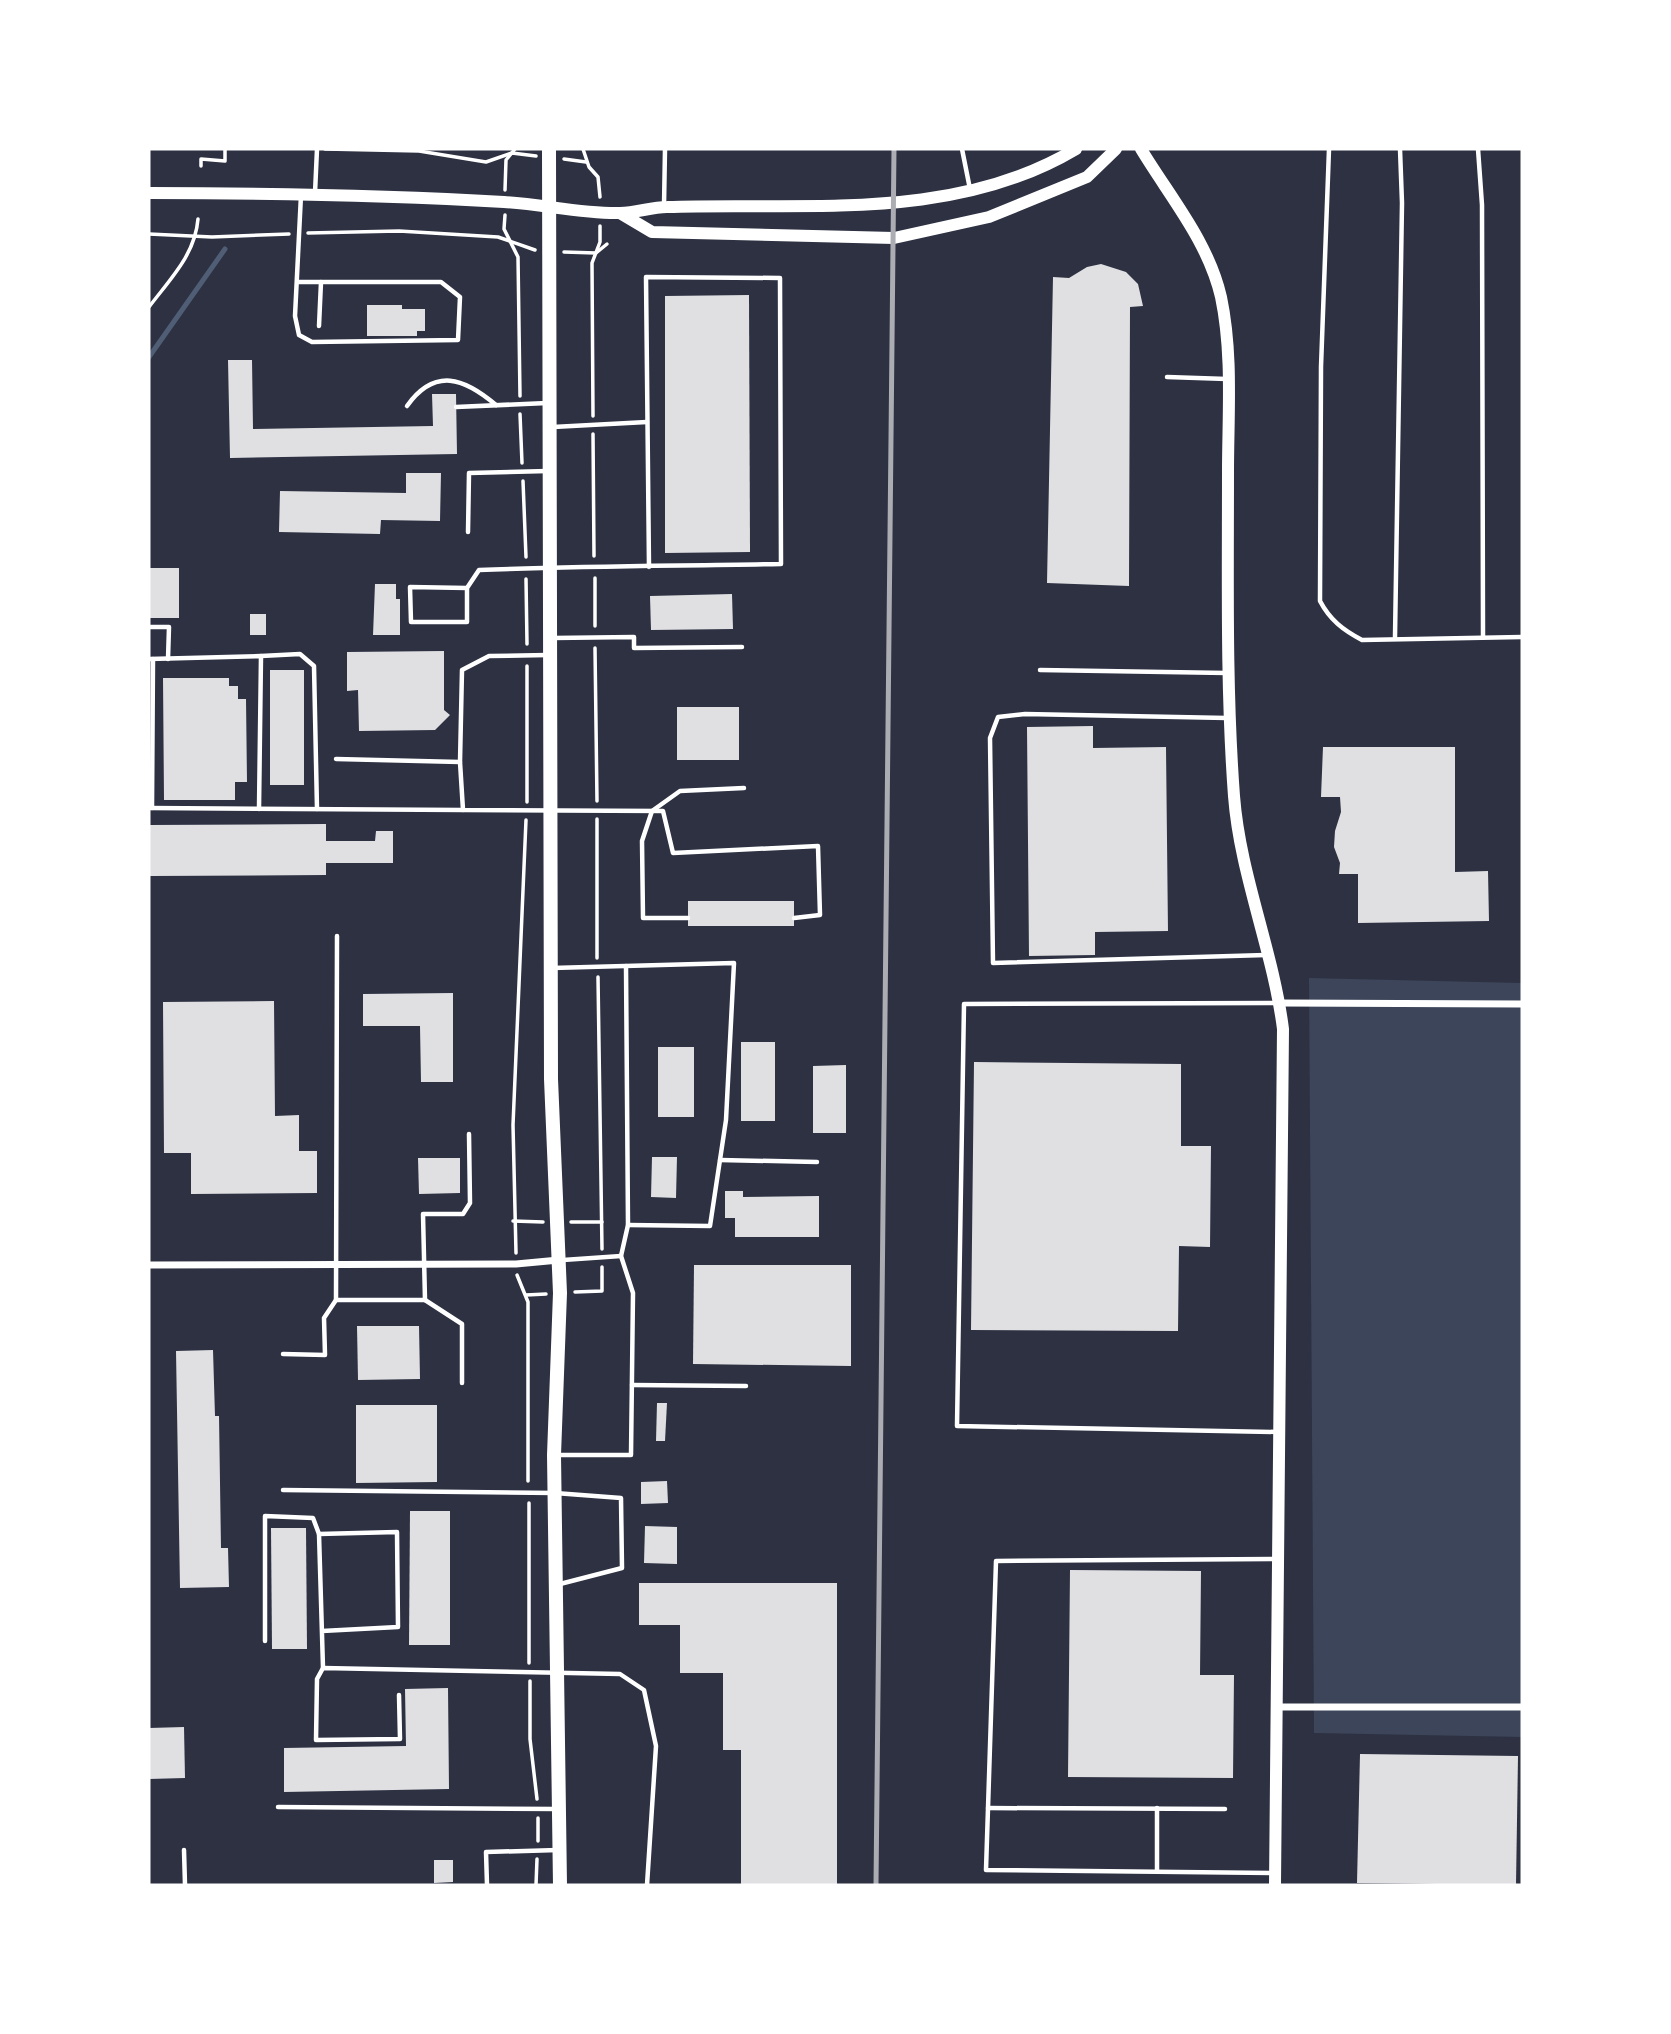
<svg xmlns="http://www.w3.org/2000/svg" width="1671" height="2034" viewBox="0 0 1671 2034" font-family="'Varela Round',sans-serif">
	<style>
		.green { fill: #3c4559 }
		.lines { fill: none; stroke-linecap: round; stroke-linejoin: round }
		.stream { stroke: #4f5d75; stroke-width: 5 }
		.building { fill: #e0e0e3 }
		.path { stroke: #fff; stroke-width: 3.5 }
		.service { stroke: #fff; stroke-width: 4.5 }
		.minor { stroke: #fff; stroke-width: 7 }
		.tertiary { stroke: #fff; stroke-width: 12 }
		.secondary { stroke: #fff; stroke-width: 12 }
		.primary { stroke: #fff; stroke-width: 14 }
		.rail { stroke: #abadb3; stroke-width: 5 }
	</style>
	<rect width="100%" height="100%" fill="#2d3142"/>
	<polygon class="green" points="1309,978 1522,983 1522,1737 1314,1733"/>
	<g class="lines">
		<polyline class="stream" points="149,357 225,249"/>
	</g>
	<g class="building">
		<polygon points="1101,264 1126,272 1138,284 1143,306 1130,307 1129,586 1047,583 1053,277 1069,278 1087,267"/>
		<polygon points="749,295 750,552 665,553 665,296"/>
		<polygon points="367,305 402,305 402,309 425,309 425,331 417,331 417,336 367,336"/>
		<polygon points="228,360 252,360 253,429 433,426 432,394 456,394 457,454 230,458"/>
		<polygon points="406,473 441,473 440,521 381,520 380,534 279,532 280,491 406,493"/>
		<rect x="149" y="568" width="30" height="50"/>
		<polygon points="375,584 396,584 396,599 400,599 400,635 373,635"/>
		<polygon points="732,594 733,629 651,630 650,596"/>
		<rect x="250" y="614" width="16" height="21"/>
		<polygon points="444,651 444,710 450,715 435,730 359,731 358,690 347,691 347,652"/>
		<rect x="270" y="670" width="34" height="115"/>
		<polygon points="163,678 229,678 229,686 238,686 238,699 246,699 247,782 235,782 235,800 164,800"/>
		<rect x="677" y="707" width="62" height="53"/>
		<polygon points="1093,726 1093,748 1166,747 1168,931 1095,932 1095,955 1029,956 1027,727"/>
		<polygon points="1323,747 1455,747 1455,872 1488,871 1489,921 1358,923 1358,874 1339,874 1340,863 1334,847 1335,831 1341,812 1340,797 1321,797"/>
		<polygon points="326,824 326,841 375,841 376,831 393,831 393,863 326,863 326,875 149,876 149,825"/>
		<rect x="688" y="901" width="106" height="25"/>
		<polygon points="453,993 453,1082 421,1082 420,1026 363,1026 363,994"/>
		<polygon points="274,1001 275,1116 299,1115 299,1151 317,1151 317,1193 191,1194 191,1153 164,1153 163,1002"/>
		<rect x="741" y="1042" width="34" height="79"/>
		<rect x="658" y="1047" width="36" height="70"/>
		<polygon points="974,1062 1181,1064 1181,1146 1211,1146 1210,1247 1179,1246 1178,1331 971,1330"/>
		<polygon points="846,1065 846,1133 813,1133 813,1066"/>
		<polygon points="652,1157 677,1157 676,1198 651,1197"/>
		<polygon points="418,1158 460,1158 460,1193 419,1194"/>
		<polygon points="725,1191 743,1191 743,1197 819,1196 819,1237 735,1237 735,1218 725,1218"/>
		<polygon points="694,1265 851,1265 851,1366 693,1364"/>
		<polygon points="357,1326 419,1326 420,1379 358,1380"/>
		<polygon points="213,1350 215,1416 219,1416 221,1548 228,1548 229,1587 180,1588 176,1351"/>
		<polygon points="657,1403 667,1403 665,1441 656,1441"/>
		<polygon points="356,1405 437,1405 437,1482 356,1483"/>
		<polygon points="667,1481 668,1503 641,1504 641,1482"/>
		<polygon points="410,1511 450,1511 450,1645 409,1645"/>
		<polygon points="645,1526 677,1527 677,1564 644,1563"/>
		<polygon points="271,1528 306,1528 307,1649 272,1649"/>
		<polygon points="1070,1570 1201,1571 1200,1675 1234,1675 1233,1778 1068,1777"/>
		<polygon points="639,1583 837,1583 837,1885 741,1885 741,1750 723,1750 723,1673 680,1673 680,1625 639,1625"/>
		<polygon points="448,1688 449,1789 284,1792 284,1748 406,1746 405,1689"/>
		<polygon points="184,1727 185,1778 149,1779 149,1728"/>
		<polygon points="1360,1754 1518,1756 1516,1885 1357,1883"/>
		<polygon points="434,1860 453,1860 453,1882 434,1883"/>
	</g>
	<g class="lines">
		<g class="path">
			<polyline points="325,149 419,151 486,162 512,153 536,156"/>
			<polyline points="583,149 589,167 598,177 600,197"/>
			<polyline points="564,159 586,162"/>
			<polyline points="201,166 201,159 225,161 225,149"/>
			<polyline points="505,190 506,160 515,149"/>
			<polyline points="505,215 504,229 518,257 520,396"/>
			<polyline points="308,233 399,231 498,237 535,250"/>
			<polyline points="149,234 212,237 289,234"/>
			<polyline points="564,252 596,253 607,244"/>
			<path d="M149,307C170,279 195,255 198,219"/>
			<polyline points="520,414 522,463"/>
			<polyline points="593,416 592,263 600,242 600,226"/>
			<polyline points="593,434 594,556"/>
			<polyline points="523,481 526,557"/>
			<polyline points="595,578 595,626"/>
			<polyline points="526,579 527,644"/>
			<polyline points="595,648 597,801"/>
			<polyline points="527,666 527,802"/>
			<polyline points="597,819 597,958"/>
			<polyline points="598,977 602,1249"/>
			<polyline points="513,1221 543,1222"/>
			<polyline points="571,1222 602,1222"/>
			<polyline points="516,1253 513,1125 526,820"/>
			<polyline points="517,1275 528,1302 528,1481"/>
			<polyline points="575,1292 602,1291 602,1267"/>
			<polyline points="526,1295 546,1294"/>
			<polyline points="529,1503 529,1663"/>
			<polyline points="530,1681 530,1739 537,1799"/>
			<polyline points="538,1818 538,1841"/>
			<polyline points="536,1885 537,1859"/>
		</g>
		<g class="service">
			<polyline points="962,149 970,189"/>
			<path d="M1329,149L1321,367L1320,601C1330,620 1343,630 1362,640L1522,637"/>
			<polyline points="1478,149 1482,205 1483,636"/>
			<polyline points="315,193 317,149"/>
			<polyline points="664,206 665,149"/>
			<polyline points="299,282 441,282 460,297 458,340 312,342 299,335 295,316 301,195"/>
			<polyline points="319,326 321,282"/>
			<polyline points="1167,377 1227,379"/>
			<path d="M407,406C435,367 464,378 496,405"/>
			<polyline points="456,407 547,403"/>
			<polyline points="553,427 647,422"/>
			<polyline points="468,532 469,473 548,471"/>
			<path d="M467,588V622H411L410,587L467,588L479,570C580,566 681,566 781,564L780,278L646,277L649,567"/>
			<polyline points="149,627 169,627 168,659"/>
			<polyline points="1395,637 1402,203 1400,149"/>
			<polyline points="553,638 634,637 634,648 742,647"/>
			<polyline points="548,655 489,656 462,670 460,762 463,810 663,811 673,853 818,846 820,915 794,918"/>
			<polyline points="261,656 300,654 314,666 317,809"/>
			<polyline points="149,659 261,656 259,809"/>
			<polyline points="1040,670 1227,673"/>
			<polyline points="1227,718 1025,714 998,717 990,738 993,963 1266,955"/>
			<polyline points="336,759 460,762"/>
			<polyline points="149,808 463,810"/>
			<polyline points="152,808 153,659"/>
			<polyline points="688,918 643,918 642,841 652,811 680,791 744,788"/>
			<polyline points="337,936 336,1300 425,1300 423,1214 463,1214 470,1203 469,1134"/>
			<polyline points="552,968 734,963 726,1120 710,1226 628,1225"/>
			<polyline points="1275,1003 964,1004 957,1426 1278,1432"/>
			<polyline points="720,1160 817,1162"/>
			<polyline points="563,1260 621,1256"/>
			<polyline points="425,1300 462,1324 462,1383"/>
			<polyline points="283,1354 325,1355 324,1318 336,1300"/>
			<polyline points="632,1385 746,1386"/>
			<polyline points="555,1455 631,1455 633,1293 621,1256 628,1225 626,966"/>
			<polyline points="283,1490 555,1493 621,1498 622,1568 560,1584"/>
			<polyline points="322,1631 398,1627 397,1532 319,1534 323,1668"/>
			<polyline points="265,1641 265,1516 313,1518 319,1534"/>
			<polyline points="399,1695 400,1739 316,1740 317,1679 323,1668 620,1674 644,1690 656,1746 647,1885"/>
			<polyline points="278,1807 558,1809"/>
			<polyline points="988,1808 1225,1809"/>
			<polyline points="184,1850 185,1885"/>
			<polyline points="1157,1871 1157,1808"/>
			<polyline points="1274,1873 986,1870 996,1561 1276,1559"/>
			<polyline points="487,1885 486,1852 558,1850"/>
		</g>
		<g class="minor">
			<polyline points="1280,1003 1522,1004"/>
			<polyline points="149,1265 516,1264 559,1260"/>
			<polyline points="1279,1707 1522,1707"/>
		</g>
		<path class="tertiary" d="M1141,149C1170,197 1208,241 1221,297C1233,354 1228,415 1228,472C1228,580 1226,688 1234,796C1240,875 1273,950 1283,1029L1275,1885"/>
		<g class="secondary">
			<path d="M149,193C267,193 386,195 504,202C542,204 582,214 620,213C636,213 651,207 667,207C806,202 952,223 1076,149"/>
			<polyline points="620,213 652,232 894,238 989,217 1087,177 1116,149"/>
		</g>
		<polyline class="primary" points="549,149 551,1079 560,1293 554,1455 560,1885"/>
		<polyline class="rail" points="876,1885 894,149"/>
	</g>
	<rect width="1671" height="2034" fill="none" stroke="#ffffff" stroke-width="301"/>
</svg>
